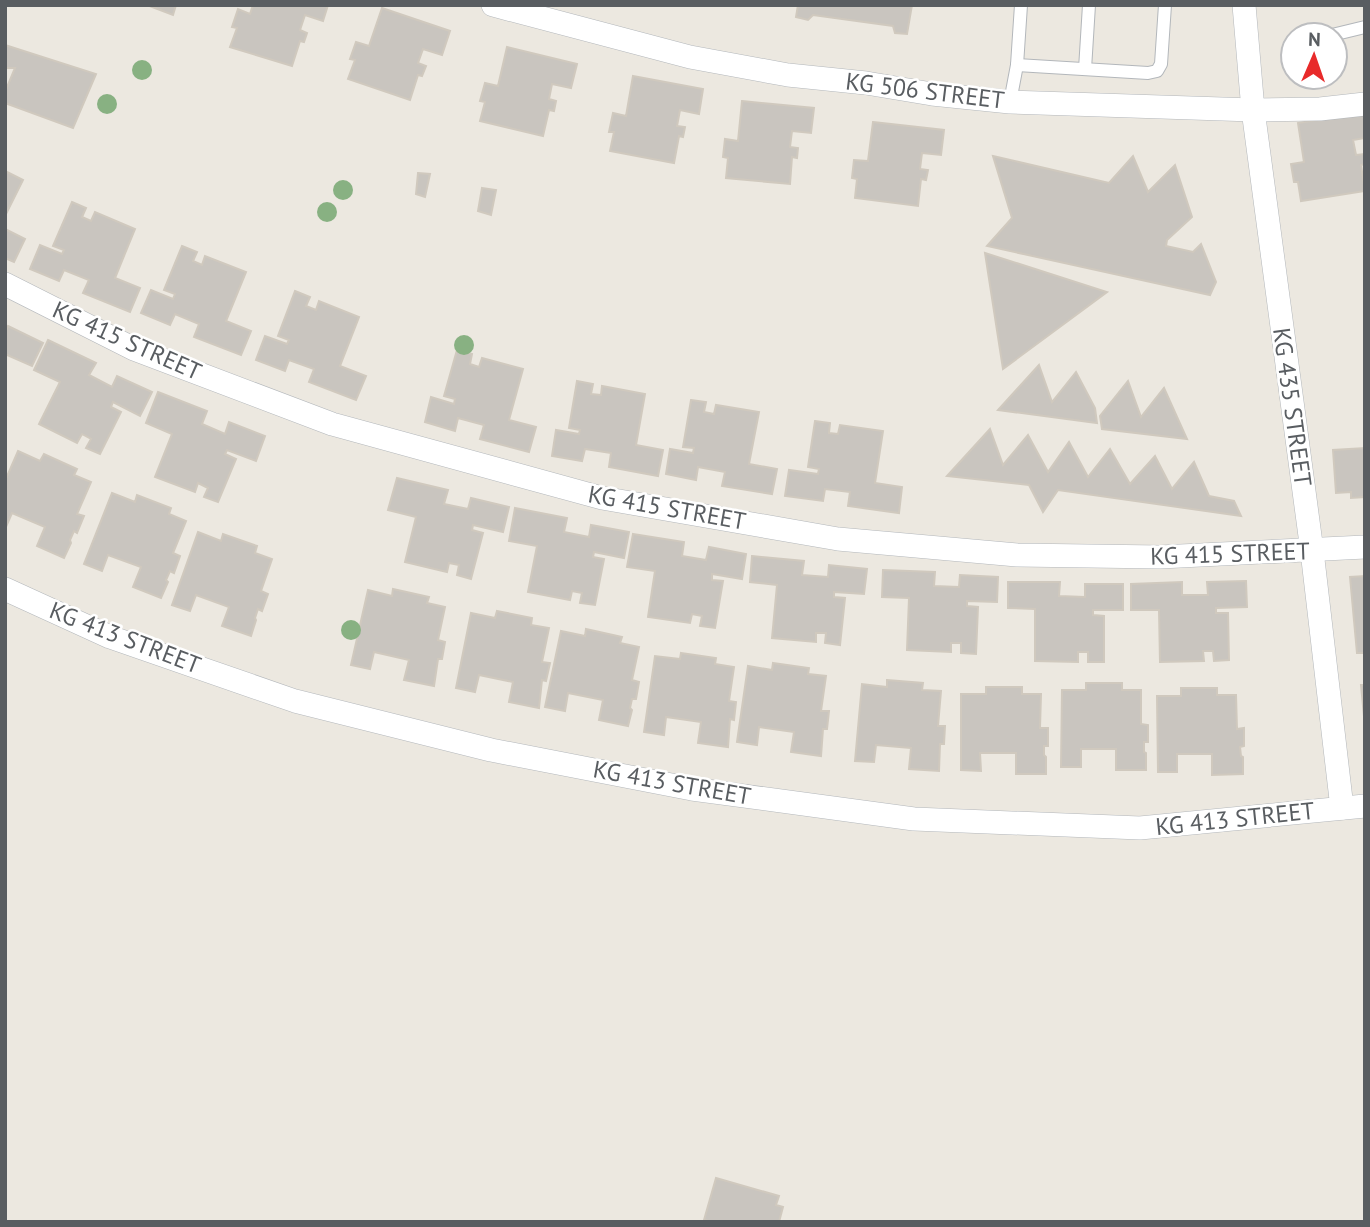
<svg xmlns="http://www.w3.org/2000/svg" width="1370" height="1227" viewBox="0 0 1370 1227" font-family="'PT Sans',sans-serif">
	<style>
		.building { fill: #c9c5bf; stroke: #d0c9be; stroke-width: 2 }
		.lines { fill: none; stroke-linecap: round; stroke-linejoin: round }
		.service-casing { stroke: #b3b7bb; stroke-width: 14 }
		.minor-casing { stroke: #b3b7bb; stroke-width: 24 }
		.service { stroke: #fff; stroke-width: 12 }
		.minor { stroke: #fff; stroke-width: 23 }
		.tree { fill: #88b182 }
		.labels { text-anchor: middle; stroke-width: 5; stroke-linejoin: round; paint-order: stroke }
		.street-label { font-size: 24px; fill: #595d61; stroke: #fff }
	</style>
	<rect width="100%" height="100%" fill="#ece8e0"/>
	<g class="building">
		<polygon points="147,5 176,5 173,15"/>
		<polygon points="253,5 328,5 323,21 305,15 300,30 307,33 304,42 300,41 292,66 230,47 237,28 232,27 238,9 250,14"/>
		<polygon points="798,5 912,5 907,34 895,33 893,26 813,15 808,20 796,17"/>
		<polygon points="382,8 450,31 442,55 423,49 418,63 426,66 422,76 418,75 410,100 348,79 355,60 350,59 356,42 369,46"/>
		<polygon points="5,45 96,74 73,128 5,103 5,92 15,68 5,68"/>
		<polygon points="507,47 577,64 571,88 552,84 549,99 556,101 554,111 549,110 543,136 480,121 485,102 480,101 485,83 498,86"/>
		<polygon points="633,76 703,89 699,114 680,110 677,126 685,127 683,137 679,136 674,163 610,151 614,132 609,132 613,113 626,116"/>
		<polygon points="742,101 814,108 811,133 792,131 790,147 798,148 797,158 792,157 790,184 726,178 728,158 723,157 725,139 738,141"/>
		<polygon points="1365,112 1365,138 1353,140 1356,155 1364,154 1365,164 1361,165 1365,191 1301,201 1298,182 1294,182 1291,164 1304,162 1298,123"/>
		<polygon points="873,122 944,130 941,155 922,153 920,169 928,170 926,180 921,179 918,206 855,198 857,179 852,178 854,160 868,161"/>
		<polygon points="993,156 1109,183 1133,156 1148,192 1175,165 1192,217 1167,240 1166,246 1193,252 1201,244 1216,282 1210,295 987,246 1012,218"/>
		<polygon points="5,171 23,180 5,216"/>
		<polygon points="418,173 430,174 425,197 416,194"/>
		<polygon points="482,188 496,190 491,215 478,211"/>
		<polygon points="72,202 86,208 82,217 91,221 95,212 135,229 115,278 140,288 130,312 83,293 89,280 64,270 59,281 30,269 40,245 62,254 64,250 53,246"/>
		<polygon points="5,229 25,239 14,262 5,258"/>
		<polygon points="182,246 197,252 193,261 202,265 205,256 246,272 226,321 251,331 241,355 194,337 199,324 175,314 170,325 141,313 151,290 173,299 175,294 164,290"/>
		<polygon points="985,253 1107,292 1003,369"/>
		<polygon points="295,291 310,297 306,306 316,310 319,301 359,317 340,366 366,376 356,400 309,382 314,369 289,360 285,371 256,360 265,336 287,344 289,340 278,336"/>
		<polygon points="8,326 43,343 32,366 5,354 5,333"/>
		<polygon points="48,340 96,363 89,375 112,387 117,376 152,392 140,416 113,402 111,407 121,412 100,454 86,448 91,439 82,434 77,443 39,424 60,382 34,370"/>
		<polygon points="457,350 472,354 470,364 479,367 482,358 523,369 509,420 536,427 529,452 480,439 484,425 458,418 455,431 425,422 431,397 454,404 455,399 444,396"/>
		<polygon points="1039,365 1052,402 1076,372 1095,408 1097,423 998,410"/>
		<polygon points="577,381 593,384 591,394 601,395 602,386 645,394 636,445 663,450 658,476 609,467 611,453 585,449 582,461 552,456 556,430 579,434 580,430 569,428"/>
		<polygon points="1128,381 1141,417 1164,388 1187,439 1102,429 1100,416"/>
		<polygon points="158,392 207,411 202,424 225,434 229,422 265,436 256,461 227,450 225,454 236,459 218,502 204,497 208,488 198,483 195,492 155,477 172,434 146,423"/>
		<polygon points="691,400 706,402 704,412 714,414 716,405 759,412 749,464 777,469 772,494 722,486 725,472 698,467 696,480 666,474 670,449 693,453 694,448 683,447"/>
		<polygon points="815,421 830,423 829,433 838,434 840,425 883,431 875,483 902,487 899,513 848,506 850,492 825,489 823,501 785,496 789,470 818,474 819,469 808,467"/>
		<polygon points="990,429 1003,465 1028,435 1048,472 1069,442 1088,477 1110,449 1130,484 1155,456 1172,489 1194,462 1209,496 1234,501 1241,516 1058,490 1043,512 1029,485 947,476"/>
		<polygon points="1365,448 1365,497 1351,498 1351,492 1336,493 1333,450"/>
		<polygon points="18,451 40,461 44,454 77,469 74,475 91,482 77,514 84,516 77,533 74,531 70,540 71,543 64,558 37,546 45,527 12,513 5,529 5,481"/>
		<polygon points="397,478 448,490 444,504 468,509 471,498 509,507 503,532 473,525 472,530 483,533 471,579 457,575 459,565 449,563 447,572 405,562 416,517 388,510"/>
		<polygon points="112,493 135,502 137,495 171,508 169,514 186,521 173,553 180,556 174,573 170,571 166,580 168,582 161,598 133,587 141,567 108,555 102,571 84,564"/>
		<polygon points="515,508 567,518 564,532 589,537 591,525 629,532 624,558 594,552 593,557 604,559 595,605 580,603 582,593 572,591 570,600 528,592 537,546 509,541"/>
		<polygon points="198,532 221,541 223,534 257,546 255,553 272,559 261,591 268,594 262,611 258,609 255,618 256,620 251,636 222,626 229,607 196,595 190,611 172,605"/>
		<polygon points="633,534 684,542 682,556 706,560 709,547 746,554 742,579 712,574 712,580 723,581 715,628 700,626 702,616 692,614 690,623 648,617 655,571 627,567"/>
		<polygon points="752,556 804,561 802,575 828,577 829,565 867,569 864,594 834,592 834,597 845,598 840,645 825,643 826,633 816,633 816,642 772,638 777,585 750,582"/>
		<polygon points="883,570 935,572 934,586 959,587 960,575 998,577 997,602 967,601 967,606 978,607 976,654 961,653 961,643 951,643 951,652 907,650 909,598 882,597"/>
		<polygon points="1365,576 1365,653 1357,653 1350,577"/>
		<polygon points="1246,581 1247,607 1216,608 1216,613 1228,613 1229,660 1214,661 1213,651 1203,651 1204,661 1160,662 1159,610 1131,610 1131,584 1182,582 1182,595 1208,595 1207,582"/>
		<polygon points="1008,582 1060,582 1059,596 1085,597 1085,584 1123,584 1123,610 1093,610 1093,615 1104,616 1104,662 1088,662 1088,652 1078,652 1078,662 1035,661 1035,609 1008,608"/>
		<polygon points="393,589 429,597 427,603 445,607 438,640 445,642 442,659 438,659 434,686 404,680 409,660 374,652 370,669 351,665 368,590 392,596"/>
		<polygon points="497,611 532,618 531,625 549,628 542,662 550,663 546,681 542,680 539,708 509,702 513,682 479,675 475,692 456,688 471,613 495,618"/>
		<polygon points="586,629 622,637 620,643 639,647 632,680 639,682 636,699 632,699 630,708 632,710 628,726 599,720 603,700 568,693 565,711 545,707 561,631 585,636"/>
		<polygon points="681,653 716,658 715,664 734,667 729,701 736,702 734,720 730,719 728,747 698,743 701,722 666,717 664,735 644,732 655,656 680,659"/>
		<polygon points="773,663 809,668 808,674 826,676 821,711 829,711 827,729 823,729 821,756 791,752 794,732 759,727 757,745 737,742 748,666 772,670"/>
		<polygon points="887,680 923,683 922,690 941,691 938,726 945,726 944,744 940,744 939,771 909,769 911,748 876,745 874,762 855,761 862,684 887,687"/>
		<polygon points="1086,683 1122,683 1122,690 1141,690 1141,724 1148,725 1148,742 1144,742 1144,752 1146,753 1146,770 1116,770 1116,749 1081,749 1081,767 1061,767 1062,690 1086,690"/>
		<polygon points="1361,685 1365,685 1365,727"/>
		<polygon points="986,687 1022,687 1022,694 1041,694 1040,728 1048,728 1048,746 1044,746 1044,755 1046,757 1046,774 1016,774 1016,753 980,753 981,771 961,770 961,694 986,694"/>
		<polygon points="1181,688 1217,688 1217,695 1236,695 1237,729 1244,728 1244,746 1240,747 1241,756 1243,757 1243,774 1212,775 1212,754 1177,754 1177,772 1158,772 1157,696 1181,696"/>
		<polygon points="716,1178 779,1196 776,1205 783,1207 779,1222 712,1222 704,1220"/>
	</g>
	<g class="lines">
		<g class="service-casing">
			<g id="service">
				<polyline points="1332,35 1365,27"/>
				<polyline points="1017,65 1148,73 1157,71 1161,64 1165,5"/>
				<polyline points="1085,69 1089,5"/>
				<polyline points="1010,102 1017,65 1021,5"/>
			</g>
		</g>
		<g class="minor-casing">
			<g id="minor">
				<polyline points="493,5 690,57 788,75 866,83 932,94 1010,102 1253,110 1320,109 1365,104"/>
				<polyline points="1244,5 1253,110 1312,551 1342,808"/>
				<polyline points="5,284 134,349 332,424 602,498 838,539 1017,555 1160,557 1365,547"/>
				<polyline points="5,589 110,637 295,701 491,750 692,789 914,819 1140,828 1365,806"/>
			</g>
		</g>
		<use href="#service" class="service"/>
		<use href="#minor" class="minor"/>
	</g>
	<g class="tree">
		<circle cx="142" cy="70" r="10"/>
		<circle cx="107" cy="104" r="10"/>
		<circle cx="343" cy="190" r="10"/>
		<circle cx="327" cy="212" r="10"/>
		<circle cx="464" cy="345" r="10"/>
		<circle cx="351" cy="630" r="10"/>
	</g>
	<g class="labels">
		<g class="street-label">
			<text transform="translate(925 91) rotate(7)" y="8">KG 506 STREET</text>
			<text transform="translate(127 341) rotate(24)" y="8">KG 415 STREET</text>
			<text transform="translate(1292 407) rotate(82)" y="8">KG 435 STREET</text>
			<text transform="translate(667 508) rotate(10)" y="8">KG 415 STREET</text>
			<text transform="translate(1230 554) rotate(-2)" y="8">KG 415 STREET</text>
			<text transform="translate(125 638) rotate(21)" y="8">KG 413 STREET</text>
			<text transform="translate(672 783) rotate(10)" y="8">KG 413 STREET</text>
			<text transform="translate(1235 819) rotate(-6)" y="8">KG 413 STREET</text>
		</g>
	</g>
	<rect width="1370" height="1227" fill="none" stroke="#595d61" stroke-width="14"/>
	<g transform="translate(1314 56) rotate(2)"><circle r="33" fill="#ffffff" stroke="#bdbec0" stroke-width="2"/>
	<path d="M0-5L12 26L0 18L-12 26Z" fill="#e82a2a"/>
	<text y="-10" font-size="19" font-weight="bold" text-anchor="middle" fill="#595d61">N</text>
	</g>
</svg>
